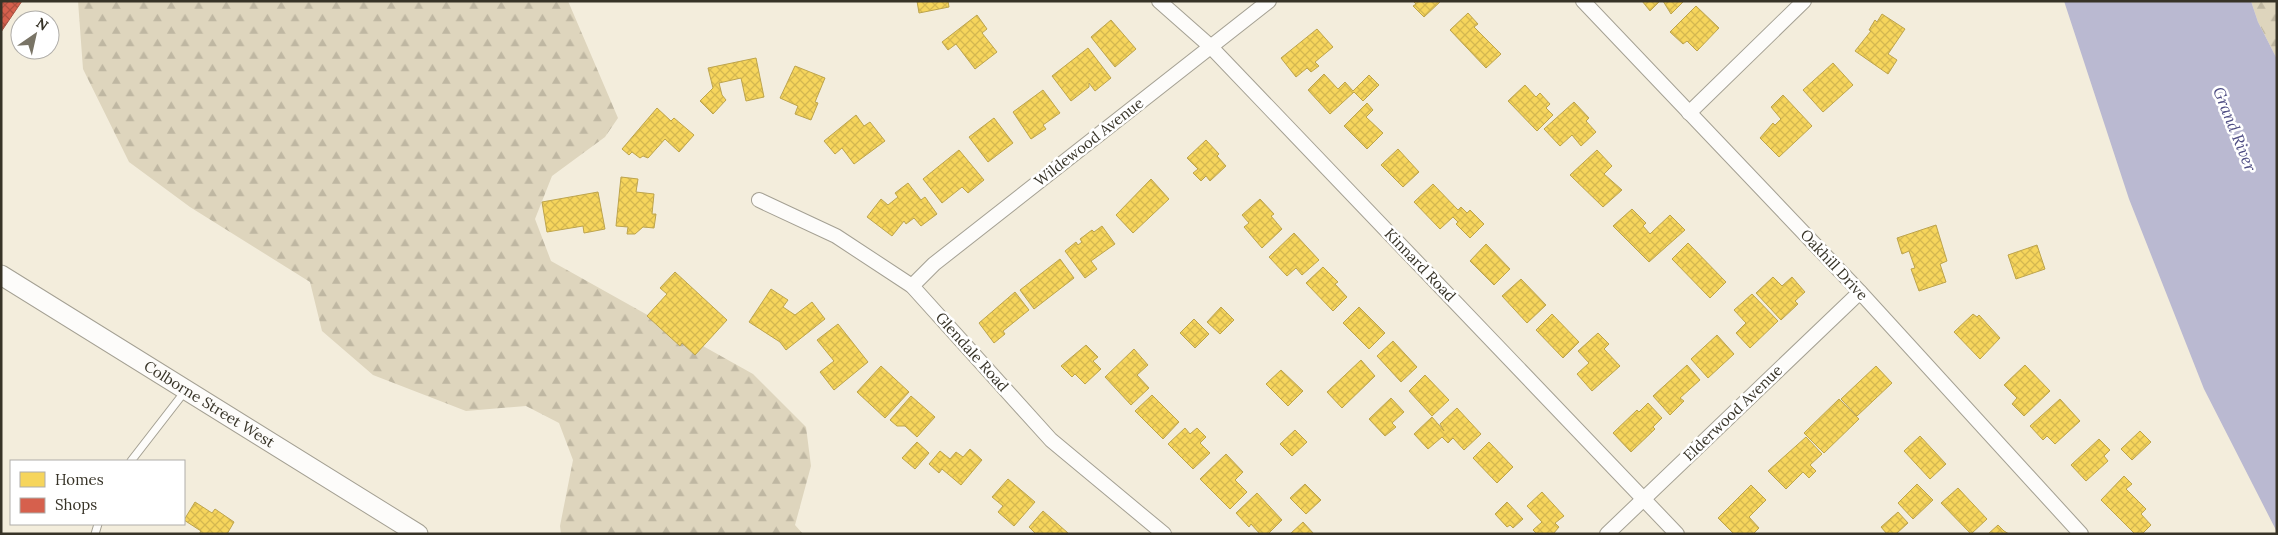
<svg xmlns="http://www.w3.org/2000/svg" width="2278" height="535" viewBox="0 0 2278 535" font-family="Lora,serif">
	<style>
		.forest { fill: url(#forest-firs) }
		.water { fill: #bab9d1 }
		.homes { fill: url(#homes-cross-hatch); stroke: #bda44c }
		.shops { fill: url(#shops-cross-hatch); stroke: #a65242 }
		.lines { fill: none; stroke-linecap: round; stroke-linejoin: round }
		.lane-casing { stroke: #a4a093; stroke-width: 9 }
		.street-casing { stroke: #a4a093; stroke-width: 16 }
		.secondary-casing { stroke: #a4a093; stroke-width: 21 }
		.lane { stroke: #fdfcfa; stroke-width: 7 }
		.street { stroke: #fdfcfa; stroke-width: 14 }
		.secondary { stroke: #fdfcfa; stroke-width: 19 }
		.labels { text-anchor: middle; stroke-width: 5; stroke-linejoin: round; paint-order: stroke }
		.street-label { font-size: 15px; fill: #373327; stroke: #fff }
		.water-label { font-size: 16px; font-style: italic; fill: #4f4e84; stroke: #fff }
	</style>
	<defs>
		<pattern id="forest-firs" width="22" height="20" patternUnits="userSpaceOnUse" patternTransform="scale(1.25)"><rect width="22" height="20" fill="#ded5bd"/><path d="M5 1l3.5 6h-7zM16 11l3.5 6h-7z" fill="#bfb7a2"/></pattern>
		<pattern id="homes-cross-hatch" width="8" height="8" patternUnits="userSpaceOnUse" patternTransform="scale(1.25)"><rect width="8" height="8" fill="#f6d55c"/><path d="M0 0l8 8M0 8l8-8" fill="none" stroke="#d4b750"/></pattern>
		<pattern id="shops-cross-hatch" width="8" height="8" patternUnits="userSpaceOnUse" patternTransform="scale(1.25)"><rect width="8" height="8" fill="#d6604d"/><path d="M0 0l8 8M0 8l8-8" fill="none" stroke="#ae5040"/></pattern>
	</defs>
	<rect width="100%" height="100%" fill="#f3eddc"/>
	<g class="forest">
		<polygon points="78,1 568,1 618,118 605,137 552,176 535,219 551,261 753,374 806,427 811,466 795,525 803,534 561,534 560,526 573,460 559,423 526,406 466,411 373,375 322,331 310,282 190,207 129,162 83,69"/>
		<polygon points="2251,1 2277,1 2277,59 2258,22"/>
	</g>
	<polygon class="water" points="2064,1 2251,1 2258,22 2277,59 2277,532 2204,389 2129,199"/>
	<g class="homes">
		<polygon points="917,1 948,1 949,7 919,13"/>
		<polygon points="1413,1 1441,1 1424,17 1413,6 1416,4"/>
		<polygon points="1642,1 1660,1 1650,11"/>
		<polygon points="1663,1 1684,1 1671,14"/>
		<polygon points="1696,6 1719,28 1697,51 1687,41 1683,44 1670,32"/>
		<polygon points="1468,13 1478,24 1474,27 1501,54 1486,68 1450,30"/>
		<polygon points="1882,14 1905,29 1888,54 1897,60 1888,74 1855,51 1871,31 1869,30 1875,20 1877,22"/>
		<polygon points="977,15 987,29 982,33 997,52 975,69 956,44 948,50 942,42"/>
		<polygon points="1111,20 1136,49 1115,67 1091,37"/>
		<polygon points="1317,29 1333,47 1315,62 1319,66 1311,72 1307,68 1296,77 1281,58"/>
		<polygon points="1088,48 1111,78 1095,91 1089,83 1089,87 1071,101 1052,76"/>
		<polygon points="756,58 764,97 746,101 741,78 719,83 722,95 726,100 713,114 700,101 713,88 708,68"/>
		<polygon points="1833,63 1853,85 1823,112 1803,90"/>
		<polygon points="795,66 825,78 815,102 818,103 811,120 795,114 798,106 780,98"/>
		<polygon points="1324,74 1338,89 1345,82 1353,91 1369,75 1379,85 1363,101 1354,92 1330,114 1308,90"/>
		<polygon points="1525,85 1536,97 1540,93 1550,104 1546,108 1553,115 1537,131 1508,101"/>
		<polygon points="1043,90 1060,113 1043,125 1046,129 1031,139 1013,112"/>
		<polygon points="1783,95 1812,126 1779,157 1760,138 1773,123 1775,125 1781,119 1771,107"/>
		<polygon points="1574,102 1589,118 1586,121 1596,132 1581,146 1572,135 1560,146 1544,129"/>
		<polygon points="1367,103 1373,110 1366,117 1383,133 1367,149 1344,126"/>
		<polygon points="657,108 671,121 674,118 694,135 679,152 665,139 648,158 643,156 640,158 632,152 629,155 622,149"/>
		<polygon points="856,115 864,126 870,122 885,141 854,164 842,148 835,154 824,141"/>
		<polygon points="994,118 1013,143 988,162 969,137"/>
		<polygon points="1206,140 1219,154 1217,156 1226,166 1210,181 1206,176 1201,181 1193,173 1198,169 1187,158"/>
		<polygon points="1398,149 1419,172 1403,187 1381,165"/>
		<polygon points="959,150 984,180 968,193 962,187 942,203 923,179"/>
		<polygon points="1597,150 1612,166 1604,174 1622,190 1603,207 1570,175"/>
		<polygon points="621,177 638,179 636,192 654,194 652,214 656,214 654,228 643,227 635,234 627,234 628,227 616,226"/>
		<polygon points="1151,179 1169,199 1133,233 1116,215"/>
		<polygon points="908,183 921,200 925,197 937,214 921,226 914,218 906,224 904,221 892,236 867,217 881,199 888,205 898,197 895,193"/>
		<polygon points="1433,184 1458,210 1461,207 1467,213 1470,210 1484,224 1470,238 1456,224 1458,222 1453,217 1440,229 1414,202"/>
		<polygon points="598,192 605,229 584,233 583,226 547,232 542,202"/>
		<polygon points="1260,199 1274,214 1271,216 1282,229 1262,248 1244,227 1249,223 1242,215"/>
		<polygon points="1632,209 1646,223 1643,226 1650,234 1670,215 1685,230 1649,262 1613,226"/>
		<polygon points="1936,225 1947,261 1940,264 1946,282 1919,291 1911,269 1915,268 1909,251 1902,254 1897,238"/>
		<polygon points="1102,226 1115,244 1091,261 1097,269 1085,278 1065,251 1076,242 1078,245 1082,242 1080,239 1092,230 1094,232"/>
		<polygon points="1294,233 1319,260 1302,275 1296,268 1287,276 1269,257"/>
		<polygon points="1688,243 1726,282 1710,298 1672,259"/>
		<polygon points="1486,244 1510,269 1494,285 1470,261"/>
		<polygon points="2037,245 2045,269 2016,279 2008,255"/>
		<polygon points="1060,259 1074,278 1034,309 1020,290"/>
		<polygon points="1323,267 1338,282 1335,284 1347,297 1333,311 1306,283"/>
		<polygon points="675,272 727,320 695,355 682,343 680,346 647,316 667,294 660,288"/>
		<polygon points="1773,277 1782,286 1792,277 1805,292 1795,301 1798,304 1781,320 1756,293"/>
		<polygon points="1521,279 1546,305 1527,323 1502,296"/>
		<polygon points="771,289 788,300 783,307 795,315 812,302 825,319 786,350 780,342 749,322"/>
		<polygon points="1015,292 1029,310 1003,331 1005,334 994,343 979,323"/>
		<polygon points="1752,294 1778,321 1750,348 1736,333 1746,323 1734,310"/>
		<polygon points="1221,307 1234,320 1220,334 1207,322"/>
		<polygon points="1359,307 1385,333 1369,349 1343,323"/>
		<polygon points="1552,314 1579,342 1563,358 1536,330"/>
		<polygon points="1973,314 1977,317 1979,315 2000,338 1980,359 1954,332"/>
		<polygon points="1194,319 1209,334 1195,348 1180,333"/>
		<polygon points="838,324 868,362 834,390 820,372 834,361 817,340"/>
		<polygon points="1598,333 1609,344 1604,349 1620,366 1592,391 1577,374 1589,363 1578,351"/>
		<polygon points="1717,335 1734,354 1708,378 1691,359"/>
		<polygon points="1393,341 1417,367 1401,382 1377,356"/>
		<polygon points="1086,345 1098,357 1093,361 1101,369 1085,384 1075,374 1072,377 1061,366"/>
		<polygon points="1134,349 1148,365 1137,375 1149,388 1131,405 1105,377"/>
		<polygon points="1361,360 1375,376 1342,408 1327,392"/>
		<polygon points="1687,365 1700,380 1680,398 1684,401 1670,415 1653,396"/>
		<polygon points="2025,365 2050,391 2024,416 2012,404 2017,398 2004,385"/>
		<polygon points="881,366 909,392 885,418 857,392"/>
		<polygon points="1876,366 1892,383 1857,416 1841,399"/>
		<polygon points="1281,370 1303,391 1288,406 1266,384"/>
		<polygon points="1425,375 1449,400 1432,416 1409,391"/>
		<polygon points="1152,395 1179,422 1163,439 1135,411"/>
		<polygon points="911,396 935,417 917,437 905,426 897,426 890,420"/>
		<polygon points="1391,398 1404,412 1392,423 1396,427 1385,436 1369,419"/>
		<polygon points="1839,399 1859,419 1824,453 1804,433"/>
		<polygon points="2060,399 2080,421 2055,444 2047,436 2043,440 2030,426"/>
		<polygon points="1648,403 1662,418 1653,427 1655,429 1631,452 1613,433 1637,410 1639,412"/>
		<polygon points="1457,408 1481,434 1464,450 1453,438 1448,443 1442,437 1428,449 1414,434 1432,417 1444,431 1440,424"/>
		<polygon points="1185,428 1190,434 1197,428 1206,437 1200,443 1210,453 1193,469 1168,444"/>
		<polygon points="1295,430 1307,442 1292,456 1280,444"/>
		<polygon points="2140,431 2151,442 2132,460 2121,449"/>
		<polygon points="1920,436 1946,464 1930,479 1904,451"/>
		<polygon points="1806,437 1822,454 1810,465 1816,471 1809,478 1803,472 1786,489 1768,471"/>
		<polygon points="2099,439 2110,450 2104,456 2108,461 2086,481 2071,465"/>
		<polygon points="917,442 929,453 915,469 902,458"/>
		<polygon points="1489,442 1513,467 1497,483 1473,458"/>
		<polygon points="970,449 982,460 961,485 942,469 939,473 929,464 940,451 950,459 956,452 963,457"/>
		<polygon points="1226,454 1243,472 1235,480 1247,492 1230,509 1200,479"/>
		<polygon points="2124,476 2132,484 2126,489 2146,509 2141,514 2151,525 2142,534 2135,534 2101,500"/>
		<polygon points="1008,479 1035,502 1014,526 998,512 1003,506 992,497"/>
		<polygon points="1305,484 1321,500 1306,514 1290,498"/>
		<polygon points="1917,484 1933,500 1913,519 1898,503"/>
		<polygon points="1751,485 1766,500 1749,517 1759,528 1753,534 1734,534 1718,518"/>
		<polygon points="1958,488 1987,519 1971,534 1941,503"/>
		<polygon points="1542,492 1564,516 1555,523 1559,527 1553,534 1537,534 1533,530 1542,522 1527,506"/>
		<polygon points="1257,493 1282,520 1268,534 1260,534 1251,524 1249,527 1236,513"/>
		<polygon points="195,502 212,513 215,509 234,522 227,534 199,534 201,531 184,520"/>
		<polygon points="1507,502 1523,519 1513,528 1510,525 1507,527 1495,514"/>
		<polygon points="1043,511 1068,533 1068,534 1036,534 1029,527"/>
		<polygon points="1898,512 1908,523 1896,534 1887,534 1881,527"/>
		<polygon points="1303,522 1314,534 1290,534"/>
		<polygon points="1998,525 2004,531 2009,534 1988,534"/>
	</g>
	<polygon class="shops" points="1,1 22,1 1,32"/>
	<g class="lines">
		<g class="lane-casing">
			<g id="lane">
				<polyline points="131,461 186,390"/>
				<polyline points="95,534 98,524"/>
			</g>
		</g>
		<g class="street-casing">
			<g id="street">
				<polyline points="1159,1 1210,46 1677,534"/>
				<polyline points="1583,1 1860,292 2081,534"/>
				<polyline points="1689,113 1804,1"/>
				<polyline points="759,200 836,236 912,286 1051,440 1164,534"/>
				<polyline points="912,286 934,264 1269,1"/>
				<polyline points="1607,534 1860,292"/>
			</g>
		</g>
		<g class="secondary-casing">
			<g id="secondary">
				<path id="s1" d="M1,275L418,534"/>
			</g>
		</g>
		<use href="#lane" class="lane"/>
		<use href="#street" class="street"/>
		<use href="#secondary" class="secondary"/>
	</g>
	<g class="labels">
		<g class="street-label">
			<text transform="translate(1089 142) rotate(-38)" y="5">Wildewood Avenue</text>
			<text transform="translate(1420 265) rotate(46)" y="5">Kinnard Road</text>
			<text transform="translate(1834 265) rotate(47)" y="5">Oakhill Drive</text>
			<text transform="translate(972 352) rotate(48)" y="5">Glendale Road</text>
			<text dy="5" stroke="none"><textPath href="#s1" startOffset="245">Colborne Street West</textPath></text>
			<text transform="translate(1733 413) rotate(-44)" y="5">Elderwood Avenue</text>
		</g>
		<g class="water-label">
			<text transform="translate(2235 129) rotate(68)" y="6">Grand River</text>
		</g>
	</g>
	<rect width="2278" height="535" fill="none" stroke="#373327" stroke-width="5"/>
	<rect x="10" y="460" width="175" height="65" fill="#ffffff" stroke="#afada9"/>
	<rect x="20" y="472" width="25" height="15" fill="#f6d55c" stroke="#afada9"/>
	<text x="55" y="485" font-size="15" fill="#373327">Homes</text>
	<rect x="20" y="498" width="25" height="15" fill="#d6604d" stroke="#afada9"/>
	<text x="55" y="510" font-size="15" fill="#373327">Shops</text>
	<g transform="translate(35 35) rotate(34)"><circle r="24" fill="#ffffff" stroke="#afada9"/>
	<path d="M0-4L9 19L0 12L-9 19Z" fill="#797466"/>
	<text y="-8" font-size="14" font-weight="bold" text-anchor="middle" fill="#373327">N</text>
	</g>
</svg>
